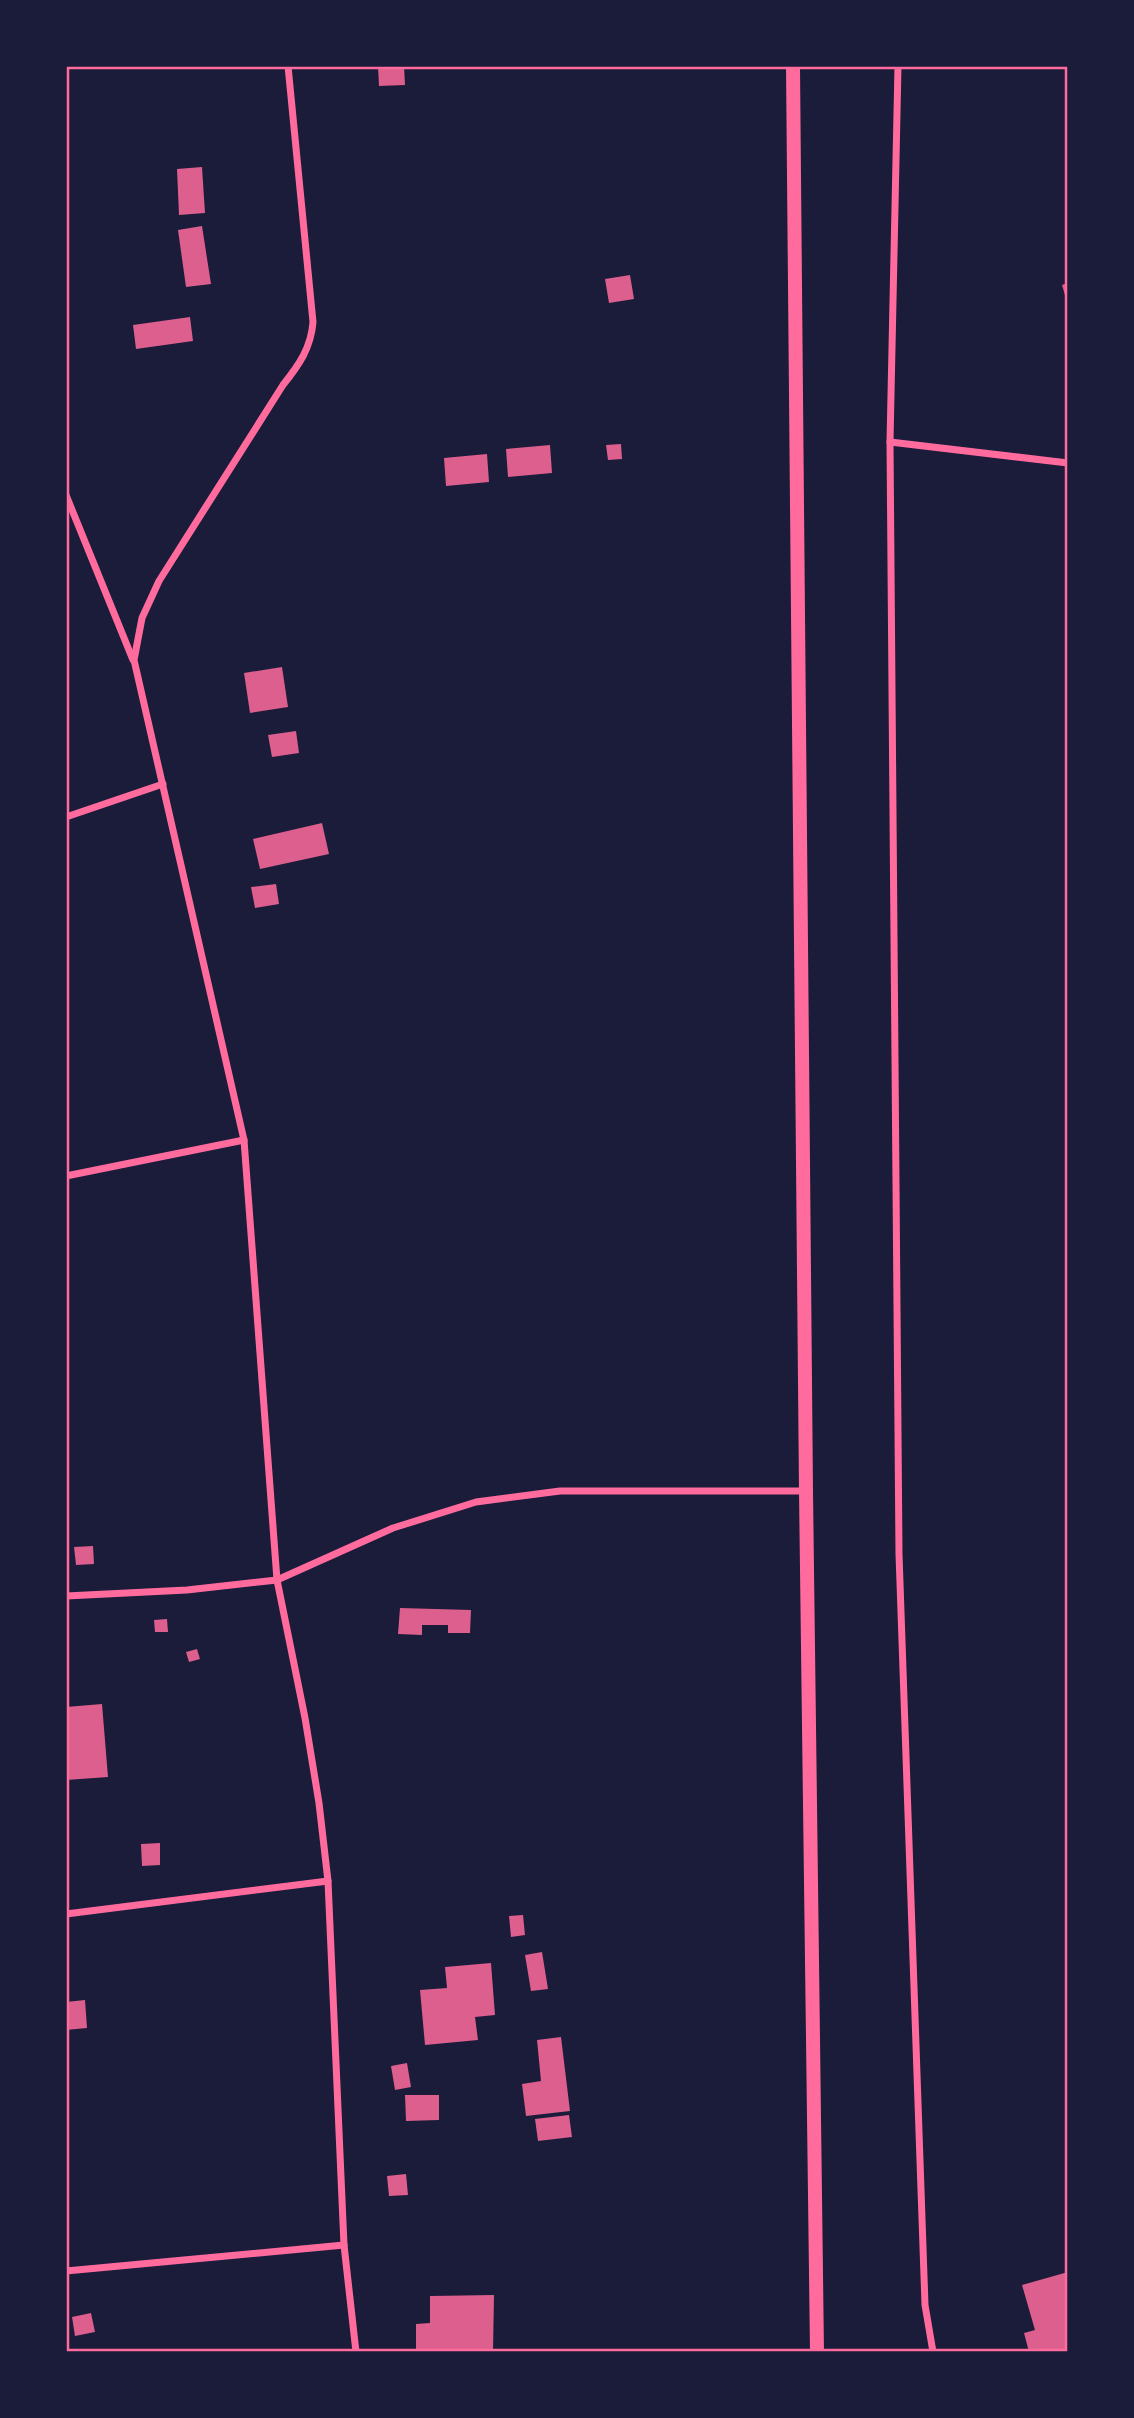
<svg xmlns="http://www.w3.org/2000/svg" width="1134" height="2418" viewBox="0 0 1134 2418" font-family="Karla,sans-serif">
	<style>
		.building { fill: #dd5f8e }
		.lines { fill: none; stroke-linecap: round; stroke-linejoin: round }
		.minor { stroke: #ff6b9d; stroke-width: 7 }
		.secondary { stroke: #ff6b9d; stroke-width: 14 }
		.neatline { fill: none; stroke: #ff6b9d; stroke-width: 2.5 }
	</style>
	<rect width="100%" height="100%" fill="#1b1b3a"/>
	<g class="building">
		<polygon points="378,66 404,66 405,85 379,86"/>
		<polygon points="202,167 205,213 179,215 177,169"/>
		<polygon points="202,226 211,284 186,287 178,230"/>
		<polygon points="630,275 634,299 609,303 605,279"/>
		<polygon points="1068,283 1068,301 1067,302 1062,285"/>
		<polygon points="190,317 193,341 136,349 133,325"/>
		<polygon points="621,444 622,459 608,460 606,445"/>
		<polygon points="550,445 552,473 508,477 506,449"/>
		<polygon points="487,454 489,482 446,486 444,458"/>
		<polygon points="282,667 288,707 250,713 244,673"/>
		<polygon points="296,731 299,753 272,757 268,735"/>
		<polygon points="322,823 329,854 260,869 253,839"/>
		<polygon points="276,884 279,904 255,908 251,887"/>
		<polygon points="93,1546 94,1564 76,1565 74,1547"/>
		<polygon points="400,1608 471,1610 470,1633 448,1633 448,1625 422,1625 422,1635 398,1634"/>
		<polygon points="167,1619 168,1632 155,1632 154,1620"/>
		<polygon points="197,1649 200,1659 189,1662 186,1652"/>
		<polygon points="102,1704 108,1777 66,1780 66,1707"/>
		<polygon points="160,1843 160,1865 142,1866 141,1844"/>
		<polygon points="523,1915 525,1935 511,1937 509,1916"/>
		<polygon points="542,1952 548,1989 531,1991 525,1955"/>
		<polygon points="491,1963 495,2015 475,2017 478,2040 425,2045 420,1990 447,1988 445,1967"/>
		<polygon points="85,2000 87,2028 66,2030 66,2002"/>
		<polygon points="561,2037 570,2111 526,2116 522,2084 541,2081 537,2040"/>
		<polygon points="407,2063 411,2087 395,2090 391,2066"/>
		<polygon points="405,2095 439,2095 439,2120 406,2121"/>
		<polygon points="569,2115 572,2137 538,2141 535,2119"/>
		<polygon points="406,2174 408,2195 389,2196 387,2176"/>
		<polygon points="1068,2272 1068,2352 1029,2352 1024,2333 1035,2330 1022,2285"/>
		<polygon points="494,2295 493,2352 416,2352 416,2324 430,2323 430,2296"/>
		<polygon points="91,2313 95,2332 75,2336 72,2317"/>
	</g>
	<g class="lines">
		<g class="minor">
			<path d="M288,66L313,322C311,348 299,365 283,385L159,581L142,618L134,660L244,1140L277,1580L305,1718L319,1803L328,1881L344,2245L356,2352"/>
			<polyline points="898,66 890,442 899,1554 925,2305 933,2352"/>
			<polyline points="890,442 1068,463"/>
			<polyline points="66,495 133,660"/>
			<polyline points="66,817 163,784"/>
			<polyline points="66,1176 244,1140"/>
			<polyline points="66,1596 187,1590 277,1580 393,1528 476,1502 560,1491 805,1491"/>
			<polyline points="66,1914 328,1881"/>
			<polyline points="66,2271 344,2245"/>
		</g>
		<polyline class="secondary" points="793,66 806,1491 817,2352"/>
	</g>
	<rect width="1134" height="2418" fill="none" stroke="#1b1b3a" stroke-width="136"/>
	<rect x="68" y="68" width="998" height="2282" class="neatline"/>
</svg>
